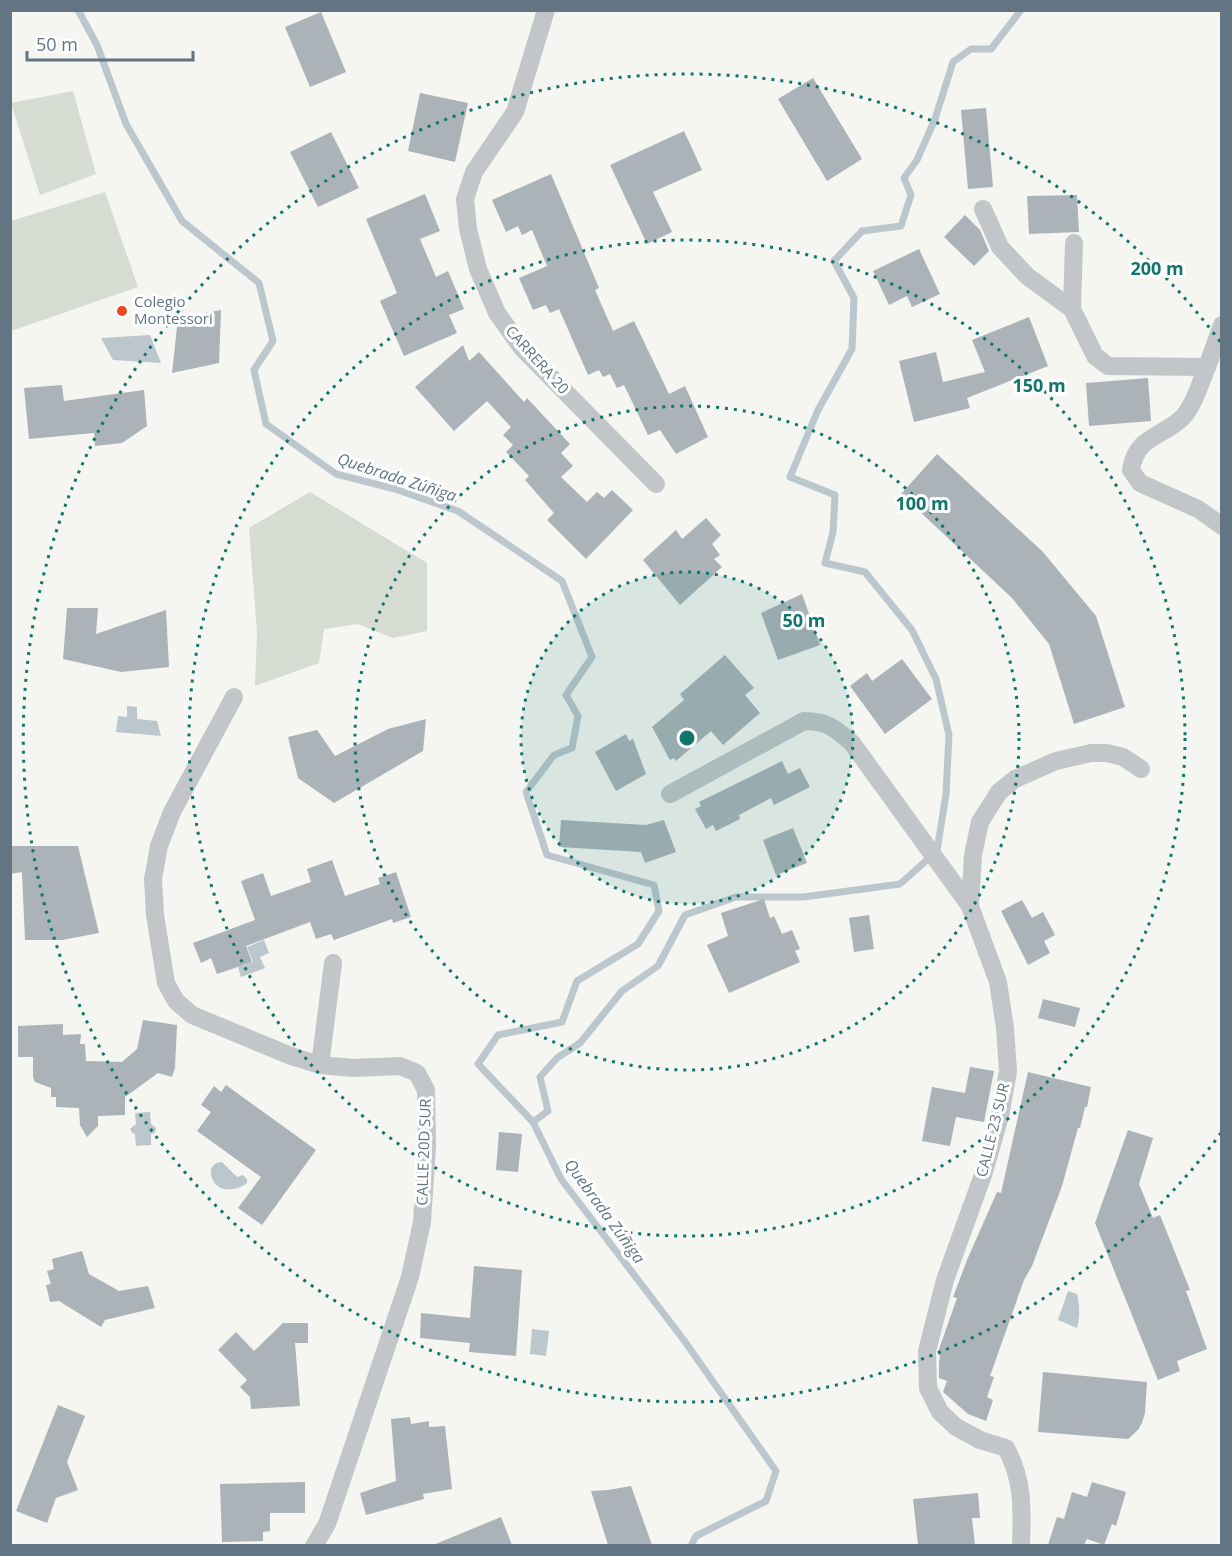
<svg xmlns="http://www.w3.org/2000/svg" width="1232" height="1556" viewBox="0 0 1232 1556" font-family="'Open Sans',sans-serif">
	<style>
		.green { fill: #d6dcd2 }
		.water { fill: #bbc7cc }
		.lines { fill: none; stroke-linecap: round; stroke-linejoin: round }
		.stream { stroke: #bbc7cc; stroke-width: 7 }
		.building { fill: #abb3b8 }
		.street { stroke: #c2c6c9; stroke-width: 18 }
		.ring { fill: none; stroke: #0f766e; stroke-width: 3; stroke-dasharray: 3 6 }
		.poi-dot { fill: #e8491e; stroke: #fff; stroke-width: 2 }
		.labels { text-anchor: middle; stroke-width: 6; stroke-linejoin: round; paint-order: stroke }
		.poi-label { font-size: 15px; fill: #637583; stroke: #fff; text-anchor: start }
		.street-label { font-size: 15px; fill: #637583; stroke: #fff }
		.water-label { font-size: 16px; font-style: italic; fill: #5f7780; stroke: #fff }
		.centre { fill: #0f766e; stroke: #fff; stroke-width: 3 }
		.ring-label { font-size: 18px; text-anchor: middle; font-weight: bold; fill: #0f766e; stroke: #fff; stroke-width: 6; stroke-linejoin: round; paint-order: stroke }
	</style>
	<rect width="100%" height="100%" fill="#f5f5f1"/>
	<g class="green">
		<polygon points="73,91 96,174 40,195 11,103"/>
		<polygon points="105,192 138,287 11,331 11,221"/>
		<polygon points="310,492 427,563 427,631 393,638 358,624 324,629 319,663 255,686 257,632 249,528"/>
	</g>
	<g class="water">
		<polygon points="150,335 161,363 113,360 101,338"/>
		<polygon points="127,706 137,707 137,719 157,721 161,736 116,732 118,716 127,717"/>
		<polygon points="264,940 269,953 260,957 265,968 241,977 238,967 253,962 247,947"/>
		<polygon points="150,1112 151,1124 156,1128 155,1133 151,1134 151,1145 136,1146 135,1134 132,1133 130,1129 136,1124 135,1113"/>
		<path d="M222,1162L237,1177L243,1175L247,1179V1183C233,1194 209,1192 211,1168L216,1163Z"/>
		<path d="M1068,1291L1077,1294C1080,1306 1080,1316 1077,1328L1058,1320Z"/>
		<polygon points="532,1329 549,1331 546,1356 530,1354"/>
	</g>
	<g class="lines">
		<g class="stream">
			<polyline points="78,10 97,45 126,124 182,221 259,283 273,341 254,370 266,424 336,474 395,489 458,511 562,581 592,657 566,695 578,716 572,748 554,755 526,792 547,855 654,885 659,911 638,944 577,981 562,1022 498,1035 478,1064 533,1122 561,1179 683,1339 776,1471 766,1501 696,1536 691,1546"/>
			<polyline points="533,1122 548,1111 540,1077 557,1058 580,1043 622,991 658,966 685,915 736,897 804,897 900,884 937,851 946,794 949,735 936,679 912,630 865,572 825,563 833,532 835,495 790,477 818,410 852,349 854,298 834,261 862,231 901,226 911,195 904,178 917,160 935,119 953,62 971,49 991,49 1021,10"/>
		</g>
	</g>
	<g class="building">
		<polygon points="321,12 346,72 310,87 285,27"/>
		<polygon points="813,78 862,159 827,181 778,99"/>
		<polygon points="420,93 468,103 455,162 408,151"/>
		<polygon points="986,108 993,187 968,189 961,110"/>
		<polygon points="684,131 702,170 653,192 672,232 647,244 610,165"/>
		<polygon points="331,132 359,188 318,207 290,152"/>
		<polygon points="551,174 599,288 595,290 613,331 634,321 669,394 685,386 708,437 676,454 660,430 648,435 624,385 617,388 610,374 603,377 599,370 588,375 559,309 550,313 546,305 533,310 519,278 547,266 532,230 522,235 518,226 506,232 492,200"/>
		<polygon points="425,194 440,231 420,239 436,277 448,271 464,309 449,315 457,333 404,356 380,301 397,293 366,219"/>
		<polygon points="1077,195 1079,232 1029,234 1027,196"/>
		<polygon points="965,215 980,230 989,251 974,266 944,237"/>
		<polygon points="919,249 940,294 912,307 907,296 889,305 873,271"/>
		<polygon points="221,310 219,363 172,373 178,318"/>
		<polygon points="1029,317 1048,366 967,398 970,408 914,422 899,361 936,352 943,382 985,372 972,340"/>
		<polygon points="463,345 469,361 479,352 524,402 527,398 570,444 561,453 573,466 561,477 587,502 597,492 604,498 612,490 633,510 586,559 547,520 554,513 525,480 529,476 506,452 513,445 503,435 511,427 487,401 454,431 415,387"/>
		<polygon points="1148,378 1151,421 1089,426 1086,383"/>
		<polygon points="62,385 64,401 144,390 147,426 122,443 95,446 94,433 29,439 24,388"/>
		<polygon points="937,454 1043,552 1096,616 1125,707 1074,724 1049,644 1012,598 901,494"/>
		<polygon points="706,518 721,535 712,544 720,555 714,559 722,567 680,605 643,560 676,530 682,539"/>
		<polygon points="802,594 820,645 778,660 761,613"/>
		<polygon points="67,608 98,608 96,634 166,610 169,667 121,672 63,659"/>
		<polygon points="725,655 754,688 745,695 760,713 723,745 711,731 676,761 674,758 670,760 652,727 684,700 680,694"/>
		<polygon points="902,659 932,699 885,734 850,686 867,673 872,681"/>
		<polygon points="426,719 423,751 334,803 298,778 288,737 317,730 335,756 388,729"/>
		<polygon points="626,734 629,741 633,739 646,774 616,791 595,752"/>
		<polygon points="782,761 788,774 800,768 810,787 774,805 771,798 739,815 740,819 716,831 713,825 706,829 695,809 701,806 699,802"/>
		<polygon points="561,820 646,825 664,820 676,852 645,863 641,852 559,847"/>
		<polygon points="793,828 807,863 776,875 763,840"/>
		<polygon points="10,846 78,846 99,933 62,940 25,940 22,872 10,874"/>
		<polygon points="332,860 345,896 380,884 378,878 396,872 411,917 393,923 392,919 334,940 331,934 316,939 310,922 246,946 252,962 217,974 211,958 201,963 193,943 255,920 241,881 263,873 271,896 311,882 307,869"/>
		<polygon points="764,899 770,918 774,916 782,934 792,930 800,949 795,951 800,962 729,993 707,945 728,936 721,913"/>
		<polygon points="1022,900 1032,918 1043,912 1055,935 1044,941 1050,953 1028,965 1001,911"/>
		<polygon points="869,915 874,949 854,952 849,918"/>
		<polygon points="1043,999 1080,1008 1075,1027 1038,1018"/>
		<polygon points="143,1020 177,1025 175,1068 172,1077 158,1073 125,1097 125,1115 98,1116 98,1126 87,1137 80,1125 79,1108 56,1107 56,1097 51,1097 51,1088 35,1082 33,1077 33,1057 18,1057 18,1026 63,1024 63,1035 81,1034 80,1044 85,1044 86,1061 122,1062 137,1049"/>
		<polygon points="970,1067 994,1071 984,1122 956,1117 950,1146 922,1141 932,1087 965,1093"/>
		<polygon points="1028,1072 1091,1087 1087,1107 1085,1107 1080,1128 1078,1128 1062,1186 1032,1266 1024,1280 990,1376 994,1377 987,1397 993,1400 986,1421 968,1414 943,1392 947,1381 939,1378 939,1362 940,1357 938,1352 957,1298 953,1297 967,1260 997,1192 1001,1193"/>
		<polygon points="226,1085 316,1150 262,1225 238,1208 261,1177 197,1131 211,1112 201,1105 214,1086 221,1092"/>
		<polygon points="1128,1130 1153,1138 1139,1184 1153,1218 1160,1215 1190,1290 1186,1291 1207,1349 1177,1361 1180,1371 1158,1380 1095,1223"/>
		<polygon points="499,1132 522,1134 518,1172 496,1170"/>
		<polygon points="82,1251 89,1274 119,1291 148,1286 155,1308 105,1320 101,1327 59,1301 50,1302 46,1285 51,1284 47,1271 54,1269 52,1259"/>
		<polygon points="474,1266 522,1270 516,1356 469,1352 470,1343 420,1338 421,1313 470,1318"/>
		<polygon points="283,1323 308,1323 308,1343 295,1343 300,1406 251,1409 250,1397 240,1387 247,1380 218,1350 236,1332 254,1351"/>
		<polygon points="1043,1372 1147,1382 1145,1413 1142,1423 1138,1430 1128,1439 1038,1432"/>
		<polygon points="58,1405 85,1416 67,1462 78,1490 56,1498 47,1523 16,1511"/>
		<polygon points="410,1417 411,1424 429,1421 429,1427 445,1426 452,1489 423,1494 424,1499 366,1515 360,1493 396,1481 391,1419"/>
		<polygon points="305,1482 305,1513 270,1513 270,1531 263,1532 263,1541 222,1542 220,1484"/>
		<polygon points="1092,1482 1126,1492 1116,1526 1112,1524 1104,1545 1087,1539 1084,1545 1048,1545 1057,1517 1064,1519 1072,1492 1087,1497"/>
		<polygon points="631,1486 652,1545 608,1545 591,1491 608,1490"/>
		<polygon points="978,1493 980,1518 972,1518 975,1545 918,1545 913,1499"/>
		<polygon points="501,1517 512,1545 433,1545"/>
	</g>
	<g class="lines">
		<g class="street">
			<polyline points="546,10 515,112 474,172 465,199 468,229 478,269 497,313 522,348 656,484"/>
			<polyline points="983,209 1000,247 1027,276 1072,309 1095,356 1108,366 1207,367 1222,325"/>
			<polyline points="1072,309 1074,243"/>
			<path d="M1207,367C1200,383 1194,406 1182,418C1161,438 1136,436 1131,470L1140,483L1198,509L1222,526"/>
			<polyline points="234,697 172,812 159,846 153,879 155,915 166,983 176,1001 192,1015 291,1056 320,1065 353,1068 400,1066 417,1073 426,1090 427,1146 422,1222 410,1277 327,1524 314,1546"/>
			<path d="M670,794L804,721C827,721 835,728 852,743L970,906"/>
			<polyline points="320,1065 333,963"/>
			<path d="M1021,1546C1022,1510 1024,1481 1006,1448L980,1440L956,1427L940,1412L928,1388L927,1351L945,1280L984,1172L1000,1116L1008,1071L1005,1028L998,982L970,906L973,855L980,822L999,792L1015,779L1056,761L1091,753H1107L1123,757L1141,769"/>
		</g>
	</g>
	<circle cx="687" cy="738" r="166" fill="#0f766e" fill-opacity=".12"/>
	<g class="ring">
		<circle cx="687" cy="738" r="166"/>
		<circle cx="687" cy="738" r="332"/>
		<circle cx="687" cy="738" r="498"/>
		<path d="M1221 1133A664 664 0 1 1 1221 343"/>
	</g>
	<circle class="poi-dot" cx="122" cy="311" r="6"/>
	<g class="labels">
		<g class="poi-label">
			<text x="134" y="307">Colegio<tspan x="134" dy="17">Montessori</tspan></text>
		</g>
		<g class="street-label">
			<text transform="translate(537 360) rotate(48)" y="5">CARRERA 20</text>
			<text transform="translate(993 1130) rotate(-76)" y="5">CALLE 23 SUR</text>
			<text transform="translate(424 1152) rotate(-88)" y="5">CALLE 20D SUR</text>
		</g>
		<g class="water-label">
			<text transform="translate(397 477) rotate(18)" y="6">Quebrada Zúñiga</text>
			<text transform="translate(605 1211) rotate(54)" y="6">Quebrada Zúñiga</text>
		</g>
	</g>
	<circle cx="687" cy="738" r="9" class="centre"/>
	<g class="ring-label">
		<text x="1157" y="275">200 m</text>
		<text x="1039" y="392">150 m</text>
		<text x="922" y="510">100 m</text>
		<text x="804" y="627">50 m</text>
	</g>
	<rect width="1232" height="1556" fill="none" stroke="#637583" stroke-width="24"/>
	<path d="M27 51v9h166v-9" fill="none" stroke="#637583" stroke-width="3"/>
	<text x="36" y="51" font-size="18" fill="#637583" stroke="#ffffff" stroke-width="4.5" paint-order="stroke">50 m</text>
</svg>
